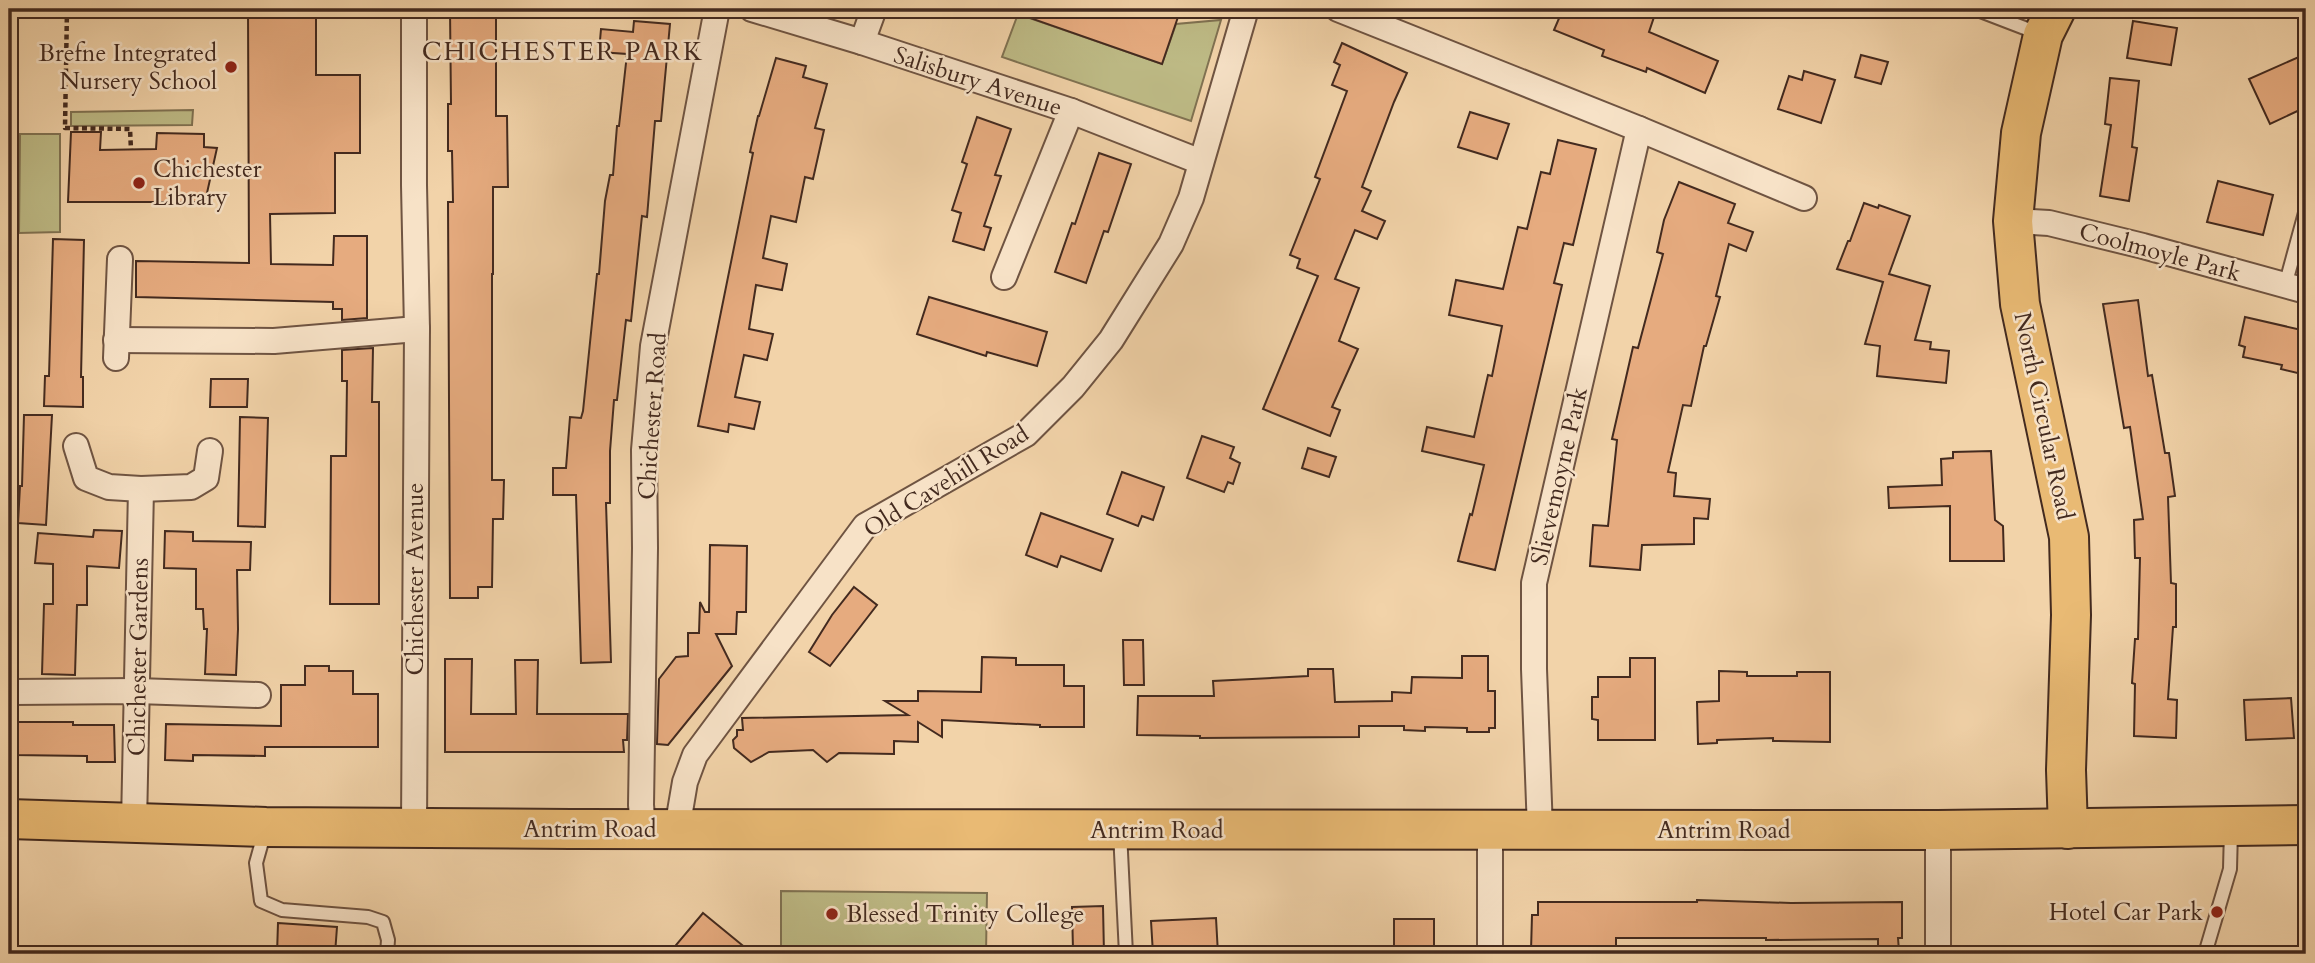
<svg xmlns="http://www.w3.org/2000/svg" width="2315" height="963" viewBox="0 0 2315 963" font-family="Cardo,serif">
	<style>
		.green { fill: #bebb86; stroke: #807252; stroke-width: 2 }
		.building { fill: #e6ab7f; stroke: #432a1f; stroke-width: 2 }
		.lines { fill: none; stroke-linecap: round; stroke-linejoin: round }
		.lane-casing { stroke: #6f5442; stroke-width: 16 }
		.street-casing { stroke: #6f5442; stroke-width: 28 }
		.primary-casing { stroke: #432a1f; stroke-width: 42 }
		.highway-casing { stroke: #432a1f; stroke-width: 42 }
		.path { stroke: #432a1f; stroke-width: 4.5; stroke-dasharray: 5 3.5; stroke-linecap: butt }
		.lane { stroke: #f7e2c7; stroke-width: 12 }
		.street { stroke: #f7e2c7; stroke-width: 24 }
		.primary { stroke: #e9ba74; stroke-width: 38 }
		.highway { stroke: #e9ba74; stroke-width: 38 }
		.poi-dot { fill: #8f2418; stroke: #f7e2c7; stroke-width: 2.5 }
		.labels { text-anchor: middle; stroke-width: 5; stroke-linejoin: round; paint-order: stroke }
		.poi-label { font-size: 24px; fill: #432a1f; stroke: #f7e2c7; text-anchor: end }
		.street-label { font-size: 24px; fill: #432a1f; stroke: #f7e2c7 }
		.neighbourhood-label { font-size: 26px; letter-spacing: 2px; fill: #432a1f; stroke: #f7e2c7 }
	</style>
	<rect width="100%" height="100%" fill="#f2d3a9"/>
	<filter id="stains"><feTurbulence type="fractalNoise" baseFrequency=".00286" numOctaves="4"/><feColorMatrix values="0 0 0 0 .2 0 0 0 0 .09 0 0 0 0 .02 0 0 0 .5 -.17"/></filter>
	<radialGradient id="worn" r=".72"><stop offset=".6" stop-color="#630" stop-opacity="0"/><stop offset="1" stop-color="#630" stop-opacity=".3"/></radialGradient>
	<g class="green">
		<polygon points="1018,14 1162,64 1176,24 1221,20 1191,121 1002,57"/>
		<polygon points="193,110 192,125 71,126 71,112"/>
		<polygon points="20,134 60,134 60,232 19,233"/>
		<polygon points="781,891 987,893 986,954 781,954"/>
	</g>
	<g class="building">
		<polygon points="248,9 316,9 316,75 360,75 360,153 335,153 335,213 270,214 271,264 333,265 334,236 367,236 367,318 342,320 342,309 333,309 333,302 136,297 136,261 249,263"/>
		<polygon points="450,9 496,9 496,116 507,116 508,187 493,187 493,274 492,274 492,480 504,480 503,519 493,519 492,587 478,587 478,598 450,598 448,202 453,202 452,151 448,151 448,104 451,104"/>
		<polygon points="1013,9 1154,9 1178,17 1162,64 1013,12"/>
		<polygon points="1563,9 1634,9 1654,17 1649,32 1718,61 1705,93 1647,68 1646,72 1602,56 1604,50 1554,30"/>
		<polygon points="634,21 670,24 661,121 655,121 647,217 642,216 631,321 626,320 617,400 614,400 610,451 610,503 606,503 611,662 581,663 576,495 553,495 553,468 566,468 570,417 581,418 583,411 597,274 599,274 605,201 610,175 613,175 617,126 619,126 627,54 599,52 601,29 633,32"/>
		<polygon points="2133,21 2177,28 2171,65 2127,58"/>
		<polygon points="1342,43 1407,73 1394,102 1362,187 1371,191 1362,211 1385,221 1377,239 1355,230 1335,279 1359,288 1339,341 1358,349 1332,407 1340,410 1330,436 1263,409 1318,276 1297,268 1300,259 1290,255 1320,179 1315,177 1347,91 1332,85 1340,65 1334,62"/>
		<polygon points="1861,55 1888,62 1881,84 1855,77"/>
		<polygon points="2301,56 2306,67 2306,107 2270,124 2249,79"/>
		<polygon points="776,58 806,66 803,77 827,84 815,128 824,130 813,179 805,177 796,222 771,216 763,258 787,264 782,290 756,285 749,329 773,334 767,360 744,355 735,397 760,402 754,429 729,424 728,432 698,426 753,153 750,152 758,116 759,116"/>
		<polygon points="1804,71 1835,80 1821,123 1778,109 1789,76 1802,80"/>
		<polygon points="2110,78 2139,81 2132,147 2137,148 2129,201 2100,196 2111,125 2105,124"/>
		<polygon points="1470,112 1509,124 1497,159 1458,147"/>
		<polygon points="977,117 1011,129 995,175 1001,176 984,226 991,228 984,250 953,241 961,213 952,210 967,164 962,162"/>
		<polygon points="71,132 101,132 100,150 156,149 157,133 204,134 204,147 217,148 205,202 68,202"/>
		<polygon points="1558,140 1596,149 1573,245 1564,243 1554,283 1562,285 1495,570 1458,561 1470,514 1472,515 1484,465 1422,451 1427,427 1474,437 1488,375 1492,376 1502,326 1449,315 1456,280 1503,289 1518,227 1527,229 1541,172 1550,174"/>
		<polygon points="1099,153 1131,164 1108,232 1104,231 1086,283 1055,272 1072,223 1075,224"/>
		<polygon points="2218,181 2273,195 2263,235 2207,222"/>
		<polygon points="1679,182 1735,204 1728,223 1753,232 1746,251 1729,244 1716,296 1720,297 1706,346 1704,346 1691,406 1683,405 1668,472 1676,473 1674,496 1710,499 1708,519 1694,518 1694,544 1642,545 1640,570 1590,566 1593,525 1608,526 1617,440 1612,439 1633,347 1638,348 1663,254 1657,252 1664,220"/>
		<polygon points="1864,203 1878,208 1879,205 1910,216 1889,274 1930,286 1915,340 1931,342 1930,349 1949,351 1946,383 1877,376 1880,346 1865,344 1883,282 1837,269 1848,241 1850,241"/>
		<polygon points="53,239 84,240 81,377 83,377 83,407 44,406 45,376 49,376"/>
		<polygon points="929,297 1047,332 1037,366 987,352 986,356 917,334"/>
		<polygon points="2138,300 2148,376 2152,375 2165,453 2169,453 2175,496 2168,497 2171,583 2176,584 2176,627 2173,627 2168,699 2177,700 2176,738 2134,736 2135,684 2132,683 2135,639 2138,639 2140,558 2135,558 2134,520 2143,519 2130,427 2124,428 2103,304"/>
		<polygon points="2245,317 2306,331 2306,375 2281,369 2282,365 2243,357 2245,347 2239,345"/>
		<polygon points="373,348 372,402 379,402 379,604 330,604 331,456 346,456 347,381 342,381 342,350"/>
		<polygon points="211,379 248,379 247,407 210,407"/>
		<polygon points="24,415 52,415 46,525 18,523 20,486 22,486"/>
		<polygon points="240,417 268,418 265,527 238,526"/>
		<polygon points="1202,436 1234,447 1230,458 1240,463 1233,484 1228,482 1224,492 1187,478"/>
		<polygon points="1308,448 1336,457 1329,477 1302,468"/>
		<polygon points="1991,451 1995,520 2003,526 2004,561 1950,561 1950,506 1889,508 1888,487 1942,485 1941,459 1953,458 1953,452"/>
		<polygon points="1122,472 1164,487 1153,520 1142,516 1138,526 1107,514"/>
		<polygon points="1041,513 1113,539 1101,571 1061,556 1057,567 1026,555"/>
		<polygon points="94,530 122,531 119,568 87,566 87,605 77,605 75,675 42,674 44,604 53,604 53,564 35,563 38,533 93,537"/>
		<polygon points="165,531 193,532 193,541 251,542 250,570 237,570 238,629 236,675 205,674 207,629 204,629 203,609 196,609 196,569 164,568"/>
		<polygon points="710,545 747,546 746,612 737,612 736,634 716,634 732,666 668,745 657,744 659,679 676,657 688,656 688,633 699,633 700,602 705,612 709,612"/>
		<polygon points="854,587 877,605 830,666 809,652 832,615"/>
		<polygon points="1123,640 1143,640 1144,685 1124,685"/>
		<polygon points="1462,656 1488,656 1488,691 1495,691 1495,728 1489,728 1489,732 1467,732 1467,728 1425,727 1425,731 1404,730 1404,726 1359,726 1359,737 1200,738 1200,736 1137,735 1138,696 1214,696 1213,681 1308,676 1308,669 1333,669 1335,702 1392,701 1392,692 1411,693 1412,677 1462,678"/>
		<polygon points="982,657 1016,658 1016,665 1064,665 1064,686 1084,686 1084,727 1040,727 1040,725 942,720 942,737 918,722 918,742 894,741 894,754 839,753 827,762 813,750 769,752 751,762 734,748 733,740 737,736 737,730 743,730 742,718 908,715 885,701 918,701 918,691 981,692"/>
		<polygon points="1630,658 1655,658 1655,740 1598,740 1598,720 1592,719 1592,697 1598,697 1598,677 1630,677"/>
		<polygon points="445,659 472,659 471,714 516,714 515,660 538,660 537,714 628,714 627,740 623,740 624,752 445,752"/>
		<polygon points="305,666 329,666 329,671 353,671 353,694 378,694 378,747 265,747 265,756 193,755 193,761 165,760 166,724 281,726 281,685 305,685"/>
		<polygon points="1719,671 1747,672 1747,676 1797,676 1797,672 1830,672 1830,742 1773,741 1773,738 1717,740 1717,743 1698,744 1697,702 1719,701"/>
		<polygon points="2291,698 2294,738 2246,740 2244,700"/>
		<polygon points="14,722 73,722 73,725 114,725 115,762 87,762 87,756 13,755"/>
		<polygon points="1697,900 1791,903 1902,902 1902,938 1898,938 1899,951 1878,951 1878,939 1766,940 1766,938 1616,938 1616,950 1531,951 1532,915 1538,915 1538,902 1697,902"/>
		<polygon points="1103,906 1104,954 1080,954 1080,950 1073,950 1072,907"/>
		<polygon points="703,913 753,954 687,954 676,945"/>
		<polygon points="1216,918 1218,954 1153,954 1151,921"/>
		<rect x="1394" y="919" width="40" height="35"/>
		<polygon points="278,923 337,927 335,954 277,954"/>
	</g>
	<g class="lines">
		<g class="lane-casing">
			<g id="lane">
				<polyline points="1975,9 2040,34"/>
				<polyline points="2285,286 2306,209"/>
				<polyline points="265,831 256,863 261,901 282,910 368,917 383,922 388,940 387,954"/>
				<polyline points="1120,832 1126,954"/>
				<polyline points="2205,954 2230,869 2231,830"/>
			</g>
		</g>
		<g class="street-casing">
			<g id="street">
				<polyline points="752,9 862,42 1071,111 1201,162"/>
				<polyline points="1338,9 1639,129 1804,198"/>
				<polyline points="862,42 874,9"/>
				<polyline points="2013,221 2049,223 2143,246 2306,291"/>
				<polyline points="1004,277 1071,111"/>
				<polyline points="116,340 274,341 417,329"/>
				<polyline points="116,358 120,259"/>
				<polyline points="76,446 86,478 109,487 141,489 191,487 206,478 210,451"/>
				<polyline points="13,692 137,691 258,695"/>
				<polyline points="134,824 141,489"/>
				<polyline points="414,828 417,329 414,185 414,9"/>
				<polyline points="643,828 641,805 645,548 644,450 653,346 717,9"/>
				<polyline points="677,829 685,782 695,755 865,526 1026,434 1073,387 1111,340 1171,244 1191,198 1246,9"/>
				<polyline points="1490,829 1490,954"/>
				<polyline points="1540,830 1534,669 1534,583 1639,129"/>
				<polyline points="1938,954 1938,830"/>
			</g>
		</g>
		<g class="primary-casing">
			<polyline id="primary" points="9,819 266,827 571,829 1938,830 2306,825"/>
		</g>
		<g class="highway-casing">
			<polyline id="highway" points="2056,9 2043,35 2021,133 2013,221 2020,304 2069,537 2071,615 2066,770 2068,829"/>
		</g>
		<g class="path">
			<polyline points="67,9 65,128 130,129 131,150"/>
			<polyline points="1173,9 1183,15 1220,13"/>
		</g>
		<use href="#lane" class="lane"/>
		<use href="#street" class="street"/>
		<use href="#primary" class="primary"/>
		<use href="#highway" class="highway"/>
	</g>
	<g class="poi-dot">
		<circle cx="231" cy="67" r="7"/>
		<circle cx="139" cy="183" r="7"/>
		<circle cx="2217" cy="912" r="7"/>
		<circle cx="832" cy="914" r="7"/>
	</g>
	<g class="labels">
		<g class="poi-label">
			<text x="217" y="61">Brefne Integrated<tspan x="217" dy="28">Nursery School</tspan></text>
			<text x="153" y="177" text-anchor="start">Chichester<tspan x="153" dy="28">Library</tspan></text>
			<text x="2203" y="920">Hotel Car Park</text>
			<text x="846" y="922" text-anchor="start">Blessed Trinity College</text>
		</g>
		<g class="street-label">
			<text transform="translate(978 81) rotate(18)" y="8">Salisbury Avenue</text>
			<text transform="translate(2160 252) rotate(15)" y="8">Coolmoyle Park</text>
			<text transform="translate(652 416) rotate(-86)" y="8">Chichester Road</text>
			<text transform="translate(2044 416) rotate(78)" y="8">North Circular Road</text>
			<text transform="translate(1559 476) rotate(-77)" y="8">Slievemoyne Park</text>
			<text transform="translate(946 481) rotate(-32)" y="8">Old Cavehill Road</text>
			<text transform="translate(415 579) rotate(-90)" y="8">Chichester Avenue</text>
			<text transform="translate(138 657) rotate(-89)" y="8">Chichester Gardens</text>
			<text x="590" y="837">Antrim Road</text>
			<text x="1157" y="838">Antrim Road</text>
			<text x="1724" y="838">Antrim Road</text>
		</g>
		<g class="neighbourhood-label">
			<text x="563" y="60">CHICHESTER PARK</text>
		</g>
	</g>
	<rect width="2315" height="963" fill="none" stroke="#f2d3a9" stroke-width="35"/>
	<rect x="10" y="10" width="2294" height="942" fill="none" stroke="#432a1f" stroke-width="3.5"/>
	<rect x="18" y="18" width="2280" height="928" fill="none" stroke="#432a1f" stroke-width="2"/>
	<rect width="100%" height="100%" filter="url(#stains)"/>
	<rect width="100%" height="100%" fill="url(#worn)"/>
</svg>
